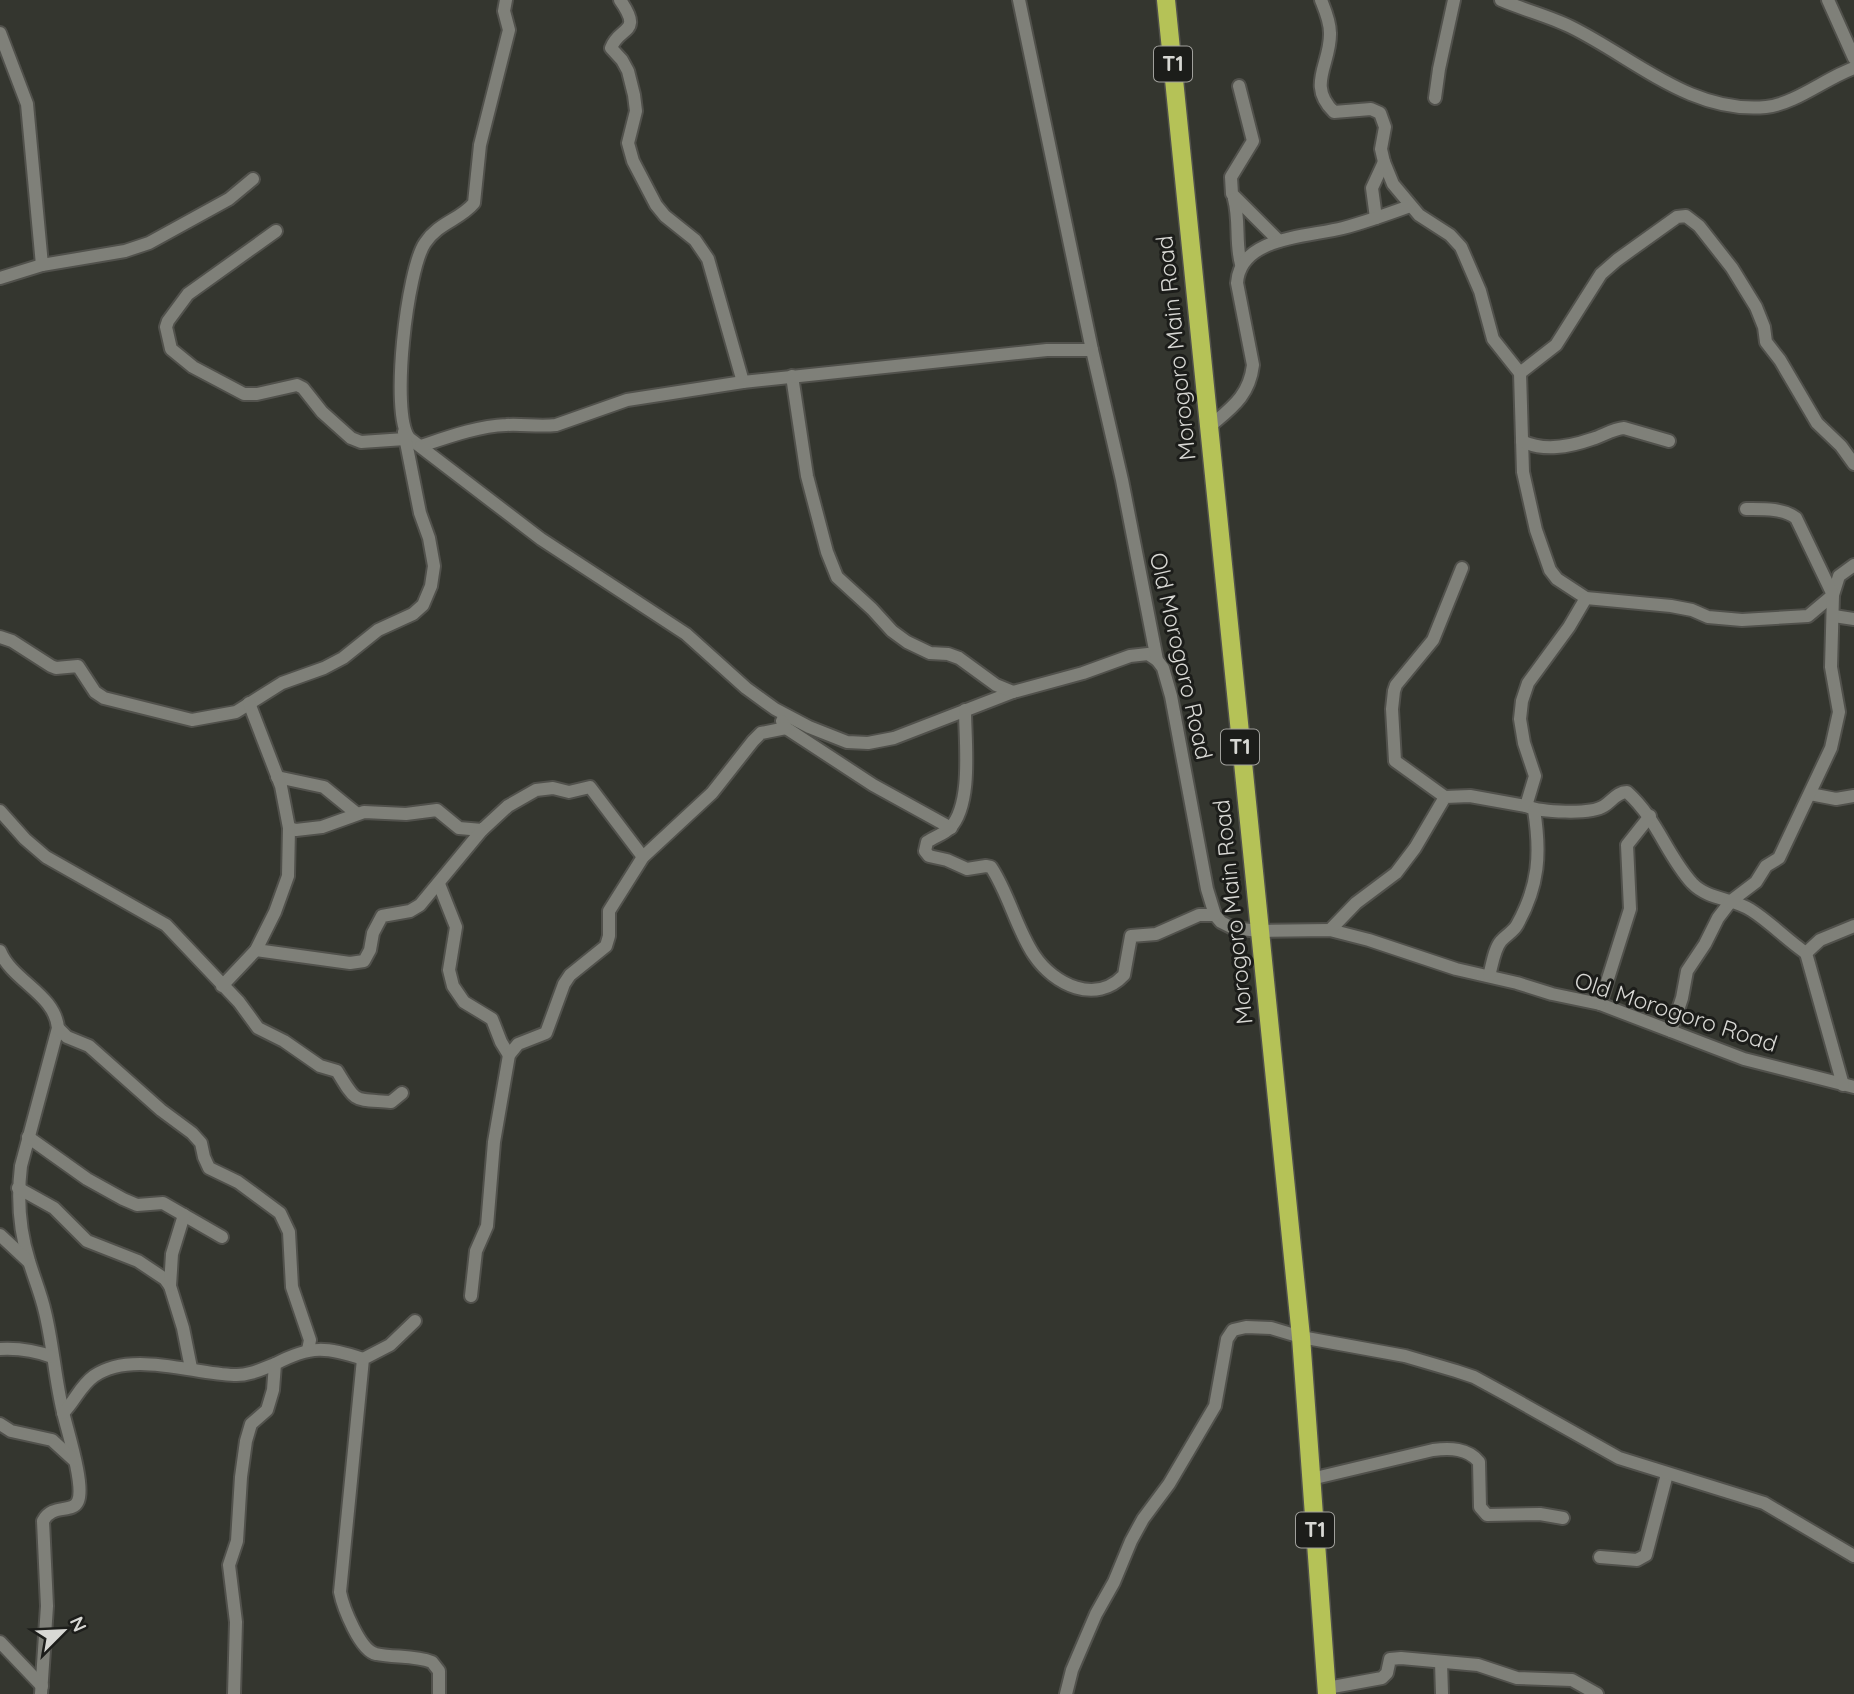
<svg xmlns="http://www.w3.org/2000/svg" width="1854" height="1694" viewBox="0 0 1854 1694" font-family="Quicksand,sans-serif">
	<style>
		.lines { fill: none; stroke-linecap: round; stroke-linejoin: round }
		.minor-casing { stroke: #51514c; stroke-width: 16 }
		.highway-casing { stroke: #51514c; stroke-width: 21 }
		.minor { stroke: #7f8079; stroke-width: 12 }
		.highway { stroke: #b5c257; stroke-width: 18 }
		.labels { text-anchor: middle; stroke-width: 6; stroke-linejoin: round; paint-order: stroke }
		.shield { fill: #1c1d1a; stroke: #a0a09c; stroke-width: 2 }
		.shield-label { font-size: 21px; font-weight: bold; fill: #d8d8d4 }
		.street-label { font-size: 23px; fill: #d8d8d4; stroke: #1c1d1a }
	</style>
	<rect width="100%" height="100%" fill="#34362f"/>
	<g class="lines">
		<g class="minor-casing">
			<g id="minor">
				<path d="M506,0L504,11L509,30L480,145L474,203C460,220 439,222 425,243C407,269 390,413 409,438L541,539L686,634L746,688L775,709L809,727L847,742L868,743L894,738L1013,692L1083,673L1130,656L1148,654L1157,660"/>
				<path d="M620,0C644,34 619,26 611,48L622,60L628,71L634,95L636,111L628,143L633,161L656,205L665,216L695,240L708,259L743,382"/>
				<polyline points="1019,0 1092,350 1122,480 1157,660 1163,668 1171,696 1207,889 1215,915 1221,922 1233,928 1259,931 1330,930 1369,940 1456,969 1517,983 1552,994 1600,1004 1744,1059 1854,1087"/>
				<path d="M1321,0C1325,10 1330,21 1330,33C1331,64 1306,85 1334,112L1371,109L1380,113L1385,127L1381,149L1384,162L1393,184L1419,215L1450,235L1461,247L1480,291L1493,339L1520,373L1523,472L1536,530L1550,570L1557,579L1586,598L1671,606L1692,610L1708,617L1742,620L1808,616L1833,595L1839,576L1854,565"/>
				<path d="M1501,0C1524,10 1549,16 1571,27C1634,58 1691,114 1766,107C1795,104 1826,78 1854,68"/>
				<polyline points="1828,0 1854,58"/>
				<polyline points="0,33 27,104 42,265"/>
				<polyline points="1239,86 1253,141 1231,177 1232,194 1278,240"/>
				<polyline points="1435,98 1439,69 1454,0"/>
				<path d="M1234,199C1240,221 1235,243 1241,264"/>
				<polyline points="1376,218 1372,188 1384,162"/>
				<polyline points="276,231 188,294 168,321 166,327 171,349 193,367 244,394 257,394 297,385 303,388 322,412 351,438 361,442 405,439"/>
				<polyline points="0,278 42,265 125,251 149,243 229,199 253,179"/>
				<polyline points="1520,373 1556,345 1601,274 1617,260 1677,217 1686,216 1699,226 1732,268 1756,307 1764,327 1766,342 1780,360 1817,423 1841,446 1854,464"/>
				<polyline points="792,376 807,476 827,552 837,577 872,609 892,631 907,642 930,653 948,654 959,658 996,685 1013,692"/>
				<path d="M1208,428C1231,408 1249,397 1253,365L1237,283C1240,236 1309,237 1343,228C1366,222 1388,214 1410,206"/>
				<path d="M1522,441C1544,452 1569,447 1592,439C1603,436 1612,429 1624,428L1669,441"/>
				<path d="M421,446C448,437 478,426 506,425C523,424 539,427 556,425L627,400L743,382L1047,350H1092"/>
				<polyline points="1834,616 1854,619"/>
				<polyline points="0,637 12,641 51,666 56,668 78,666 95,692 104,698 192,720 236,712 282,683 324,668 343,658 378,630 413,614 423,605 431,586 434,566 429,538 420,513 404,432"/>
				<path d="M965,710C965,741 973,804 950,828C944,834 934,837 927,842L925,851L929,856L947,860L967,869L986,866L991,867C1009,894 1016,928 1034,955C1054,985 1096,1005 1124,975L1131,936L1156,934L1199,915H1215"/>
				<polyline points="782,721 786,728 873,785 951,828"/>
				<polyline points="277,777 324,787 356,813"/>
				<polyline points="1810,794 1836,799 1854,796"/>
				<polyline points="1445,797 1395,761 1392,709 1394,691 1396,685 1433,640 1462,568"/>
				<path d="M1526,806C1541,812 1590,815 1604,806C1612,801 1617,792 1627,792C1658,820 1666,854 1692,883C1708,900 1733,898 1751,910C1770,922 1787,940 1806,953"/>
				<path d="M0,811L25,839L46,857L166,925L239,1002L258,1028L284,1041L320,1066L337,1071C357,1104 353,1099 391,1102L402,1093"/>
				<polyline points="289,828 296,830 322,827 364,812 406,814 437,810 459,828 482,830 508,806 536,790 553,788 569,792 590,787 643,857"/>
				<polyline points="439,884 456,927 449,970 453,986 464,1002 492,1019 501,1042 509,1055"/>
				<polyline points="1330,930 1356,903 1396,873 1415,848 1445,797 1470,796 1526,806 1535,776 1524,743 1520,719 1522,701 1528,683 1569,627 1586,598"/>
				<polyline points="256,950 350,963 364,961 370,950 373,933 382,916 410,911 420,905 482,830"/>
				<path d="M0,951C12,981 55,994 58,1028L21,1166C17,1199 19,1229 29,1261C34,1278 41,1294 45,1312C53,1345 55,1379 63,1412C67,1430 85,1485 78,1501C73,1514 52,1503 43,1521L47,1606L41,1694"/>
				<path d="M1489,976C1492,966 1494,949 1501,941C1506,935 1513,932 1517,925C1539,886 1541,853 1534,810"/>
				<polyline points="222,986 256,950 275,912 288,876 289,828 281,786 249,703"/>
				<polyline points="1600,1004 1630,909 1627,845 1650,816"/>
				<polyline points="58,1028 67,1037 89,1046 161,1110 192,1133 201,1143 204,1157 209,1168 238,1182 280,1213 289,1232 292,1287 310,1340 308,1350"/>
				<path d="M1671,1031L1682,998L1687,971L1705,944L1718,918L1731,901L1756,882L1766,866L1779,858L1831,748L1839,712L1831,667L1833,595L1796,518C1783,508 1762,509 1746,509"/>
				<polyline points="1843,1085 1806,953 1820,940 1854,926"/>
				<polyline points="28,1137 87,1179 123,1199 137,1205 163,1203 222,1237"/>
				<polyline points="18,1188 54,1208 87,1241 138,1261 165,1279 170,1286 183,1328 191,1368"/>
				<polyline points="0,1235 29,1262"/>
				<polyline points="170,1286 172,1254 184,1215"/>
				<polyline points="471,1296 476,1251 487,1226 494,1142 509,1055 518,1044 546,1033 564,984 570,975 606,946 609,936 609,911 643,857 712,793 753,741 761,733 786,728"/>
				<path d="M415,1321L390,1345L363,1359L340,1592C343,1607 360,1651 376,1654C395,1658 414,1655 432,1662L439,1671V1694"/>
				<path d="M0,1349C19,1348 34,1350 52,1357"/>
				<path d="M63,1413C75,1401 80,1386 94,1376C131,1350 193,1374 234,1375C248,1376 262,1369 275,1364"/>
				<polyline points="0,1424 11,1431 52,1440 75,1461"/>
				<path d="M1311,1479L1433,1450C1450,1448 1468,1448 1479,1462L1480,1507L1487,1515L1540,1514L1563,1518"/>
				<polyline points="1600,1557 1637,1560 1646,1555 1667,1474"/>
				<polyline points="0,1642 42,1686"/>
				<polyline points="1441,1662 1442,1694"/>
				<polyline points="1327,1688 1382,1678 1387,1673 1390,1659 1401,1658 1478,1665 1517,1678 1572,1680 1597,1694"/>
				<path d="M234,1694L236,1622L229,1565L237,1541L241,1477L246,1441L251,1424L267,1410L273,1390L275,1364C311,1345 327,1347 363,1359"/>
				<polyline points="1066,1694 1072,1670 1096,1614 1114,1582 1131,1541 1143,1519 1169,1484 1215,1406 1227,1339 1233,1330 1246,1327 1271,1328 1301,1337 1405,1356 1456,1371 1474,1377 1507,1395 1619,1458 1764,1503 1854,1556"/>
			</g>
		</g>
		<g class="highway-casing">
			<polyline id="highway" points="1166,0 1301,1337 1327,1694"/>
		</g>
		<use href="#minor" class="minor"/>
		<use href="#highway" class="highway"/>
	</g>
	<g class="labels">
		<g class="shield">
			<rect x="1154" y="46.5" width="38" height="35" rx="5"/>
			<rect x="1221" y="729.5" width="38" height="35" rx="5"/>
			<rect x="1296" y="1512.5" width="38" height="35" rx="5"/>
		</g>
		<g class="shield-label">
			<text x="1173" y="71">T1</text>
			<text x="1240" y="754">T1</text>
			<text x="1315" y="1537">T1</text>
		</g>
		<g class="street-label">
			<text transform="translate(1176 348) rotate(-96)" y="8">Morogoro Main Road</text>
			<text transform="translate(1181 656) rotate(77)" y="8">Old Morogoro Road</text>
			<text transform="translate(1233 912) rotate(-96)" y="8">Morogoro Main Road</text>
			<text transform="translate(1676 1012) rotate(18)" y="8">Old Morogoro Road</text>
		</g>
	</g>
	<g transform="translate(63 1631) rotate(66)" stroke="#1c1d1a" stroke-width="5" paint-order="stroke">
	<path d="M0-5L12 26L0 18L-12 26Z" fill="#d8d8d4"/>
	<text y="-10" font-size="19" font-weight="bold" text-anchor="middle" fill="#d8d8d4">N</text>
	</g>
</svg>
